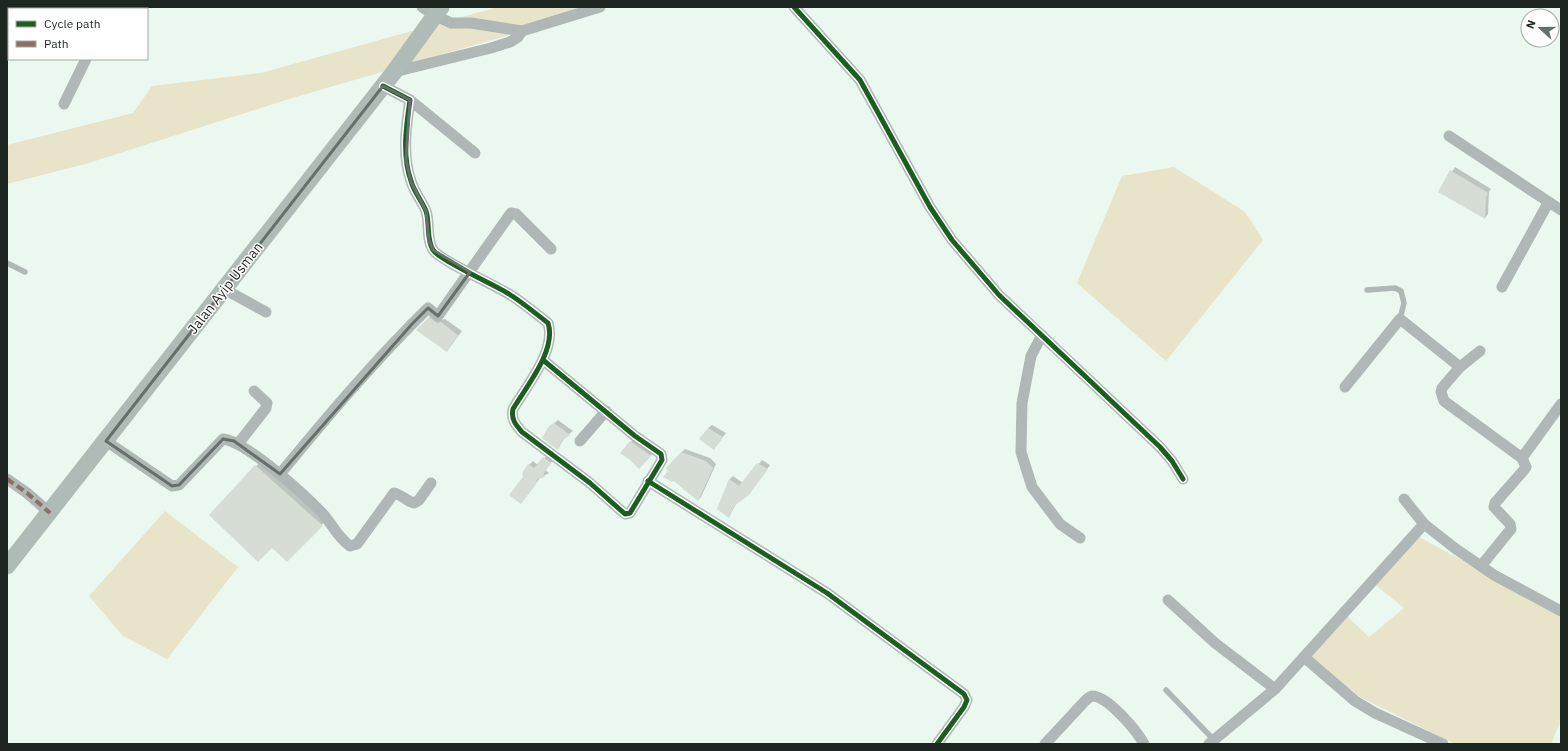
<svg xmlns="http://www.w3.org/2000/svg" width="1568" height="751" viewBox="0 0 1568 751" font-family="'IBM Plex Sans',sans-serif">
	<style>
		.green { fill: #e7e4ca }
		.shadow { fill: #0003 }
		.building { fill: #d5ddd5 }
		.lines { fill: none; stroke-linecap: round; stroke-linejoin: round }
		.lane { stroke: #afb8b6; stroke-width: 5.5 }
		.street { stroke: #afb8b6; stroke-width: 11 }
		.primary { stroke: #afbbb7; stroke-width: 17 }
		.quiet { stroke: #8d6e63; stroke-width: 4; stroke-dasharray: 8 4; stroke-linecap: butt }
		.cycleway-casing { stroke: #fff; stroke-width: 8 }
		.cycleway { stroke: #1b5e20; stroke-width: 5 }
		.marked { fill: none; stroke: #657069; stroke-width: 3; stroke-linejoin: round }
		.labels { text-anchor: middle; stroke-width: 3; stroke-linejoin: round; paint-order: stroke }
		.street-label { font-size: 14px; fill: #1d2621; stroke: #fff }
	</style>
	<rect width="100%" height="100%" fill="#ebf8ef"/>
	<g class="green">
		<polygon points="498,7 606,7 289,99 89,163 7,184 7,145 133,113 152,86 261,73"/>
		<polygon points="1174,167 1245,212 1263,240 1166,361 1077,283 1122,176"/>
		<polygon points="165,511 238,567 167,659 123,636 89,596"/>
		<polygon points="1417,536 1561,614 1561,720 1551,744 1455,744 1342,688 1302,653 1346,615 1369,637 1404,608 1373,583"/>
	</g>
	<g class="shadow">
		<polygon points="1455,167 1491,189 1489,192 1488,214 1485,218 1439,191"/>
		<polygon points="433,314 441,320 445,319 462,331 447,351 417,330"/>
		<polygon points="558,420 573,431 565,437 558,449 549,427"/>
		<polygon points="712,425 726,433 717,445 708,428"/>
		<polygon points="634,438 654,452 643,464 630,459 631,442"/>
		<polygon points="685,449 710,458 716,464 701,497 698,500 681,453"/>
		<polygon points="548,454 554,459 545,470 549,473 540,478 524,499 525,477 529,465 533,461 538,465"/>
		<polygon points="264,458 329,517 287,561 272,547 210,515"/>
		<polygon points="762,460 770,465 752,490 737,502 729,517 729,480 733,476 743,483"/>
	</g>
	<g class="building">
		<polygon points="1450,170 1488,193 1486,197 1485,219 1438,192"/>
		<polygon points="429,317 437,323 441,322 459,336 453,342 447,352 416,330"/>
		<polygon points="554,423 570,435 562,441 558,450 542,438 549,426"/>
		<polygon points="708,428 723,437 714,450 699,439"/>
		<polygon points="630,441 651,456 639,469 630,460 620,453"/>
		<polygon points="681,452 706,461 713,468 698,501 674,481 672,482 663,477 668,471 666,468"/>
		<polygon points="543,457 551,463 543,475 546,477 537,479 536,484 521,504 509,495 523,477 522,474 524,470 528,464 534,468"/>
		<polygon points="757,463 768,469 749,495 734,506 729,518 717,509 729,479 739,486"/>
		<polygon points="255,465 323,526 287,562 272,548 258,562 209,515"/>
	</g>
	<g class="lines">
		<g class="lane">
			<polyline points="7,263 25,272"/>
			<polyline points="1367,290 1395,288 1401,291 1404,303 1400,319"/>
			<polyline points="1166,690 1214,740"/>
		</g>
		<g class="street">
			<polyline points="35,7 38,9"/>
			<polyline points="422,7 434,15 451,23 471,23 522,31 600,7"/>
			<polyline points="794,7 860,80 930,207 952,240 999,295 1160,447 1172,461 1183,479"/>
			<polyline points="104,9 105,7"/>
			<polyline points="7,42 9,41"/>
			<polyline points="394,72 491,48 510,42 518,37 522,31"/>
			<path d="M383,86L410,100C406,127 402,155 411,181C414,192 422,201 426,211C430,223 426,239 433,250C441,261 493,284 509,294C522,302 535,313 548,323C557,350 526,387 513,409C511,419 515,424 522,432L590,483L625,514L630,513L662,460L661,454L635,436L543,360"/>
			<polyline points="410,100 475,153"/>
			<polyline points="64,104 86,59"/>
			<polyline points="1449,136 1561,210"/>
			<polyline points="1502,287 1548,203"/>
			<polyline points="224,289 266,312"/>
			<polyline points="1042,335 1031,356 1022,403 1021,452 1032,487 1060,524 1080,538"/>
			<polyline points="1480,351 1460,367 1442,388 1441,392 1444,401 1522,458"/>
			<polyline points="1345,387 1400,319 1460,367"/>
			<path d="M106,441L172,486L179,485L223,439C247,442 305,495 323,514C332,524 338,538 350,546L357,544L394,493C402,495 407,501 414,503L419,500L431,483"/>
			<polyline points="580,441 606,411"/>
			<polyline points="238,444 266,408 267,403 254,391"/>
			<path d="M280,474C327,417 375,360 428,308L438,316L511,213L516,214L551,249"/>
			<polyline points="7,479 27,493 50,513"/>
			<polyline points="648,481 827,593 964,694 967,700 964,707 937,744"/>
			<polyline points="1404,499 1424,524 1456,549 1494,575 1561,611"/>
			<polyline points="1481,566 1511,529 1510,524 1494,507 1495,503 1524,470 1526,467 1522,458 1561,404"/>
			<polyline points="1168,600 1215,643 1275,689"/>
			<polyline points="1304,657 1355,701 1375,713 1443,744"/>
			<path d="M1045,744L1085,701C1087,699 1089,697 1092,696C1108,696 1137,731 1144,744"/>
			<polyline points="1209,744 1275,689 1424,524"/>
		</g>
		<polyline class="primary" points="7,566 394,72 441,7"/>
		<polyline class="quiet" points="7,479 27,493 50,513"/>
		<g class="cycleway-casing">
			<g id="cycleway">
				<polyline points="794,7 860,80 930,207 952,240 999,295 1160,447 1172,461 1183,479"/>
				<path d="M383,86L410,100C406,127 402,155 411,181C414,192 422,201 426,211C430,223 426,239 433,250C441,261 493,284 509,294C522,302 535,313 548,323C557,350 526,387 513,409C511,419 515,424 522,432L590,483L625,514L630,513L662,460L661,454L635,436L543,360"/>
				<polyline points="648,481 827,593 964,694 967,700 964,707 937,744"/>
			</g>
		</g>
		<use href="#cycleway" class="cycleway"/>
	</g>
	<path class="marked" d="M383,86L410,100L406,160L411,182L426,211L429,240L433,250L470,272L438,316L428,308L412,324L280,474L234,441L223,439L179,485L172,486L106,441Z"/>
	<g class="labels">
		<g class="street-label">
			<text transform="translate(225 288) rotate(-52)" y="5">Jalan Ayip Usman</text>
		</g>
	</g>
	<rect width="1568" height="751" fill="none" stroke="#1d2621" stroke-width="16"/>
	<rect x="8" y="8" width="140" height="52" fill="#ffffff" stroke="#a5a8a6"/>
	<rect x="16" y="21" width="20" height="6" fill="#1b5e20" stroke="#a5a8a6"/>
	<text x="44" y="28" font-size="12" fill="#1d2621">Cycle path</text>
	<rect x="16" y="41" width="20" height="6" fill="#8d6e63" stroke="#a5a8a6"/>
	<text x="44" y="48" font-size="12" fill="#1d2621">Path</text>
	<g transform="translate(1540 28) rotate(291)"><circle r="19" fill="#ffffff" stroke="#a5a8a6"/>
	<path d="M0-3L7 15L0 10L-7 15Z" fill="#657069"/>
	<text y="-6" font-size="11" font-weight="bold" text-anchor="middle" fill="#1d2621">N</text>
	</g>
</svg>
